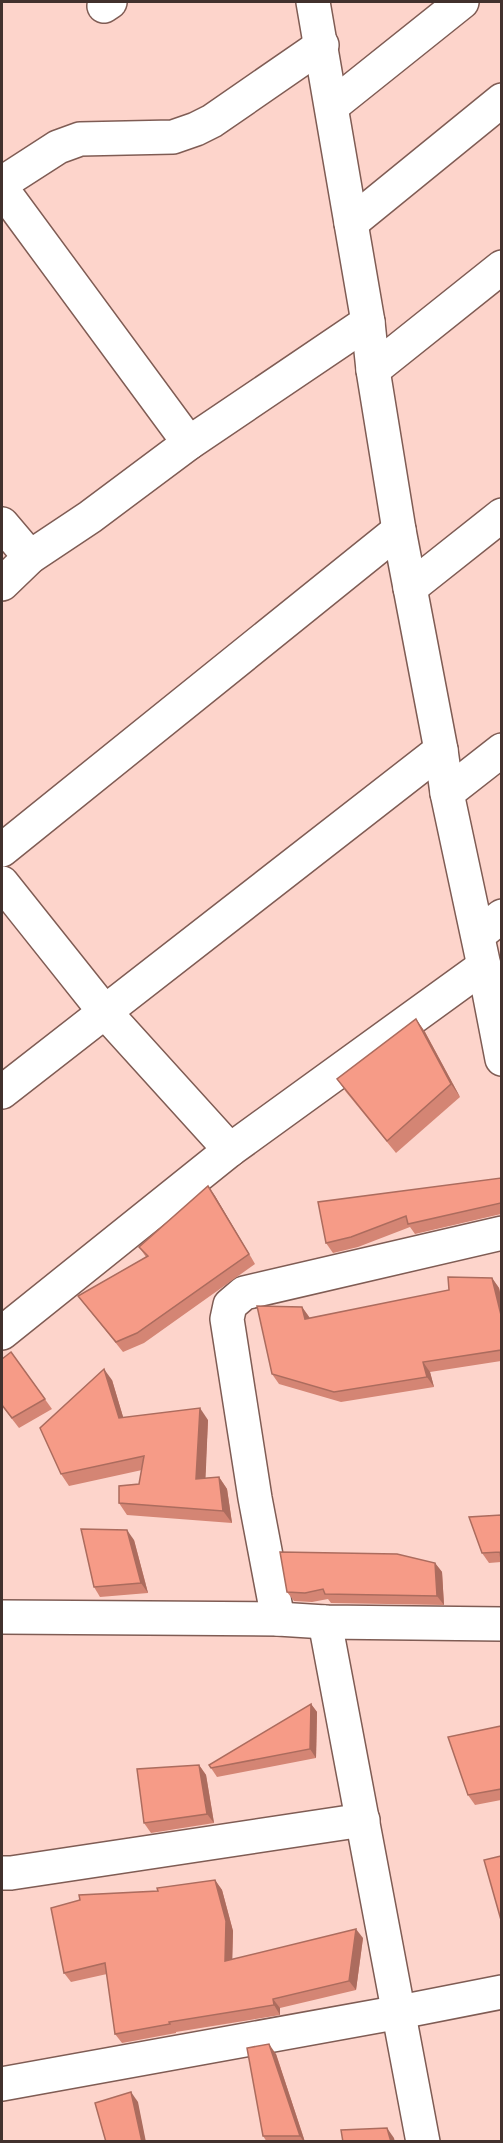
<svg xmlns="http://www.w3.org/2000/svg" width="503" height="2143" viewBox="0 0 503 2143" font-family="'Varela Round',sans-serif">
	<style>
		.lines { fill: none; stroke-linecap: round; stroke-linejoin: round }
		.minor-casing { stroke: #7f5c54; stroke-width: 36 }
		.tertiary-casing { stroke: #7f5c54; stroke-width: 36 }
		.minor { stroke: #fff; stroke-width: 33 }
		.tertiary { stroke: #fff; stroke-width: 33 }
		.wall { fill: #d48574 }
		.shaded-wall { fill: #ac6c5e }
		.building { fill: #f69b87; stroke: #ac6c5e; stroke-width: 1.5 }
	</style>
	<rect width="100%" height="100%" fill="#fdd4cb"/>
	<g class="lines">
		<g class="minor-casing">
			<g id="minor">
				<polyline points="104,6 110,2"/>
				<polyline points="332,106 462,2"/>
				<polyline points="2,183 58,147 80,139 173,137 196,129 212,121 322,45"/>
				<polyline points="2,189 189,443"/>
				<polyline points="351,223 502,100"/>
				<polyline points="373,370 502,267"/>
				<polyline points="2,524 30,557"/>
				<polyline points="2,584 30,557 90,517 189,443 368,322"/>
				<polyline points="410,588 502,515"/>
				<polyline points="447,793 502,750"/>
				<polyline points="2,850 399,530"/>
				<polyline points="2,883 104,1011 230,1150"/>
				<polyline points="478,935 502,916"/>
				<polyline points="2,1092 441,750"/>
				<polyline points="2,1333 230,1150 484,966"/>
				<polyline points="278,1619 255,1498 227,1319 230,1305 244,1293 502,1233"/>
				<polyline points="325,1622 423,2142"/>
				<polyline points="2,1873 11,1873 363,1820"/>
				<polyline points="2,2084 400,2012 502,1992"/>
			</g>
		</g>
		<g class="tertiary-casing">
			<g id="tertiary">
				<polyline points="313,2 368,322 373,370 399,530 441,750 447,793 484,966 502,1059"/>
				<polyline points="2,1617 278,1619 325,1622 502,1624"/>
			</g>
		</g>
		<use href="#minor" class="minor"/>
		<use href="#tertiary" class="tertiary"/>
	</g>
	<g class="wall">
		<polygon points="416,1019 425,1032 460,1097 396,1153 346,1092 337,1079"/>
		<polygon points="501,1178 501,1214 415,1234 410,1227 358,1247 333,1253 326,1243"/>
		<polygon points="208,1186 215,1196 255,1264 144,1343 123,1352 78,1296 146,1257 139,1247"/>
		<polygon points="492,1278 499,1288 501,1297 501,1361 430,1372 434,1387 341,1402 279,1384 272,1374 302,1307 310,1318 449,1290"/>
		<polygon points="11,1352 52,1409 19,1428 2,1406 2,1359"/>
		<polygon points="112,1380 123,1417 208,1420 205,1478 219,1477 227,1489 232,1523 127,1515 119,1503 139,1484 142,1470 69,1486 61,1474"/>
		<polygon points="501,1515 501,1562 489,1563 482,1553"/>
		<polygon points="134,1540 148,1593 100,1597 94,1587"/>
		<polygon points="435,1563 442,1572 444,1605 331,1603 328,1599 312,1602 294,1601 287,1592"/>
		<polygon points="311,1704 317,1712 316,1758 217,1777 211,1768"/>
		<polygon points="501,1726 501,1800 475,1805 468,1795"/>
		<polygon points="199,1765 206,1775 214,1823 151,1833 144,1823"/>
		<polygon points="215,1880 222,1890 233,1931 232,1960 363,1938 356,1990 280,2008 280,2015 176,2032 176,2033 122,2043 115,2034 107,1974 71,1982 64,1973"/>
		<polygon points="276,2054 305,2142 267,2142 263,2136"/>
	</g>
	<g class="shaded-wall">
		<polygon points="416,1019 425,1032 460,1097 451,1084"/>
		<polygon points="208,1186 215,1196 255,1264 249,1254"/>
		<polygon points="492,1278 499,1288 501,1297 501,1315"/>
		<polygon points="302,1307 309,1317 312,1329 305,1319"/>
		<polygon points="423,1362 430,1372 434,1387 427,1377"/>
		<polygon points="104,1369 112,1380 127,1430 119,1418"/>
		<polygon points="200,1408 208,1420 205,1491 196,1479"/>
		<polygon points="219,1477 227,1489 232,1523 223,1511"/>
		<polygon points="127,1530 134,1540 148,1593 141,1583"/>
		<polygon points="435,1563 442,1572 444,1605 437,1596"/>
		<polygon points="311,1704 317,1712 316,1758 310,1749"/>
		<polygon points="199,1765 206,1775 214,1823 207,1814"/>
		<polygon points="215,1880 222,1890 233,1931 232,1971 225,1961"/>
		<polygon points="356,1929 363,1938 356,1990 349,1981"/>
		<polygon points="273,1999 280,2008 280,2015 274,2005"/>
		<polygon points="269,2044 276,2054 305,2142 304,2142 300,2136"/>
		<polygon points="131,2092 138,2102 146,2142 142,2142"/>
		<polygon points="387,2128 394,2138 395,2142 391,2142"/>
	</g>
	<g class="building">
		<polygon points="416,1019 451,1084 387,1141 337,1079"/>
		<polygon points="501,1178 501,1203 408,1224 406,1216 351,1237 326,1243 318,1202"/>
		<polygon points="208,1186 249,1254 137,1333 116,1342 78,1296 148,1256 139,1247"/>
		<polygon points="448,1277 492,1278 501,1315 501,1350 423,1362 427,1377 334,1392 272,1374 257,1306 302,1307 305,1319 449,1290"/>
		<polygon points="11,1352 45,1399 12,1418 2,1405 2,1359"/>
		<polygon points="104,1369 119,1418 200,1408 196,1479 219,1477 223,1511 119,1503 119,1486 139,1484 144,1456 61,1474 40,1428"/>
		<polygon points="501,1515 501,1560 500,1552 482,1553 469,1517"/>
		<polygon points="81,1529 127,1530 141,1583 94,1587"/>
		<polygon points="280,1552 397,1554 435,1563 437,1596 325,1594 323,1589 305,1593 287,1592"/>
		<polygon points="311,1704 310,1749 211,1768 209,1765"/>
		<polygon points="501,1726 501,1789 468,1795 448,1737"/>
		<polygon points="199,1765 207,1814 144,1823 137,1769"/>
		<polygon points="501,1856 501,1920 484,1860"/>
		<polygon points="215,1880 226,1921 225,1961 356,1929 349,1981 273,1999 274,2005 169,2022 170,2024 115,2034 105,1963 64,1973 51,1908 80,1900 79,1895 158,1891 157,1888"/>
		<polygon points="269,2044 300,2136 263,2136 247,2048"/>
		<polygon points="131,2092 142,2142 106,2142 95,2103"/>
		<polygon points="387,2128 391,2142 343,2142 341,2130"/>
	</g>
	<rect width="503" height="2143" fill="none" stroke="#41312d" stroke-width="6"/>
</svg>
